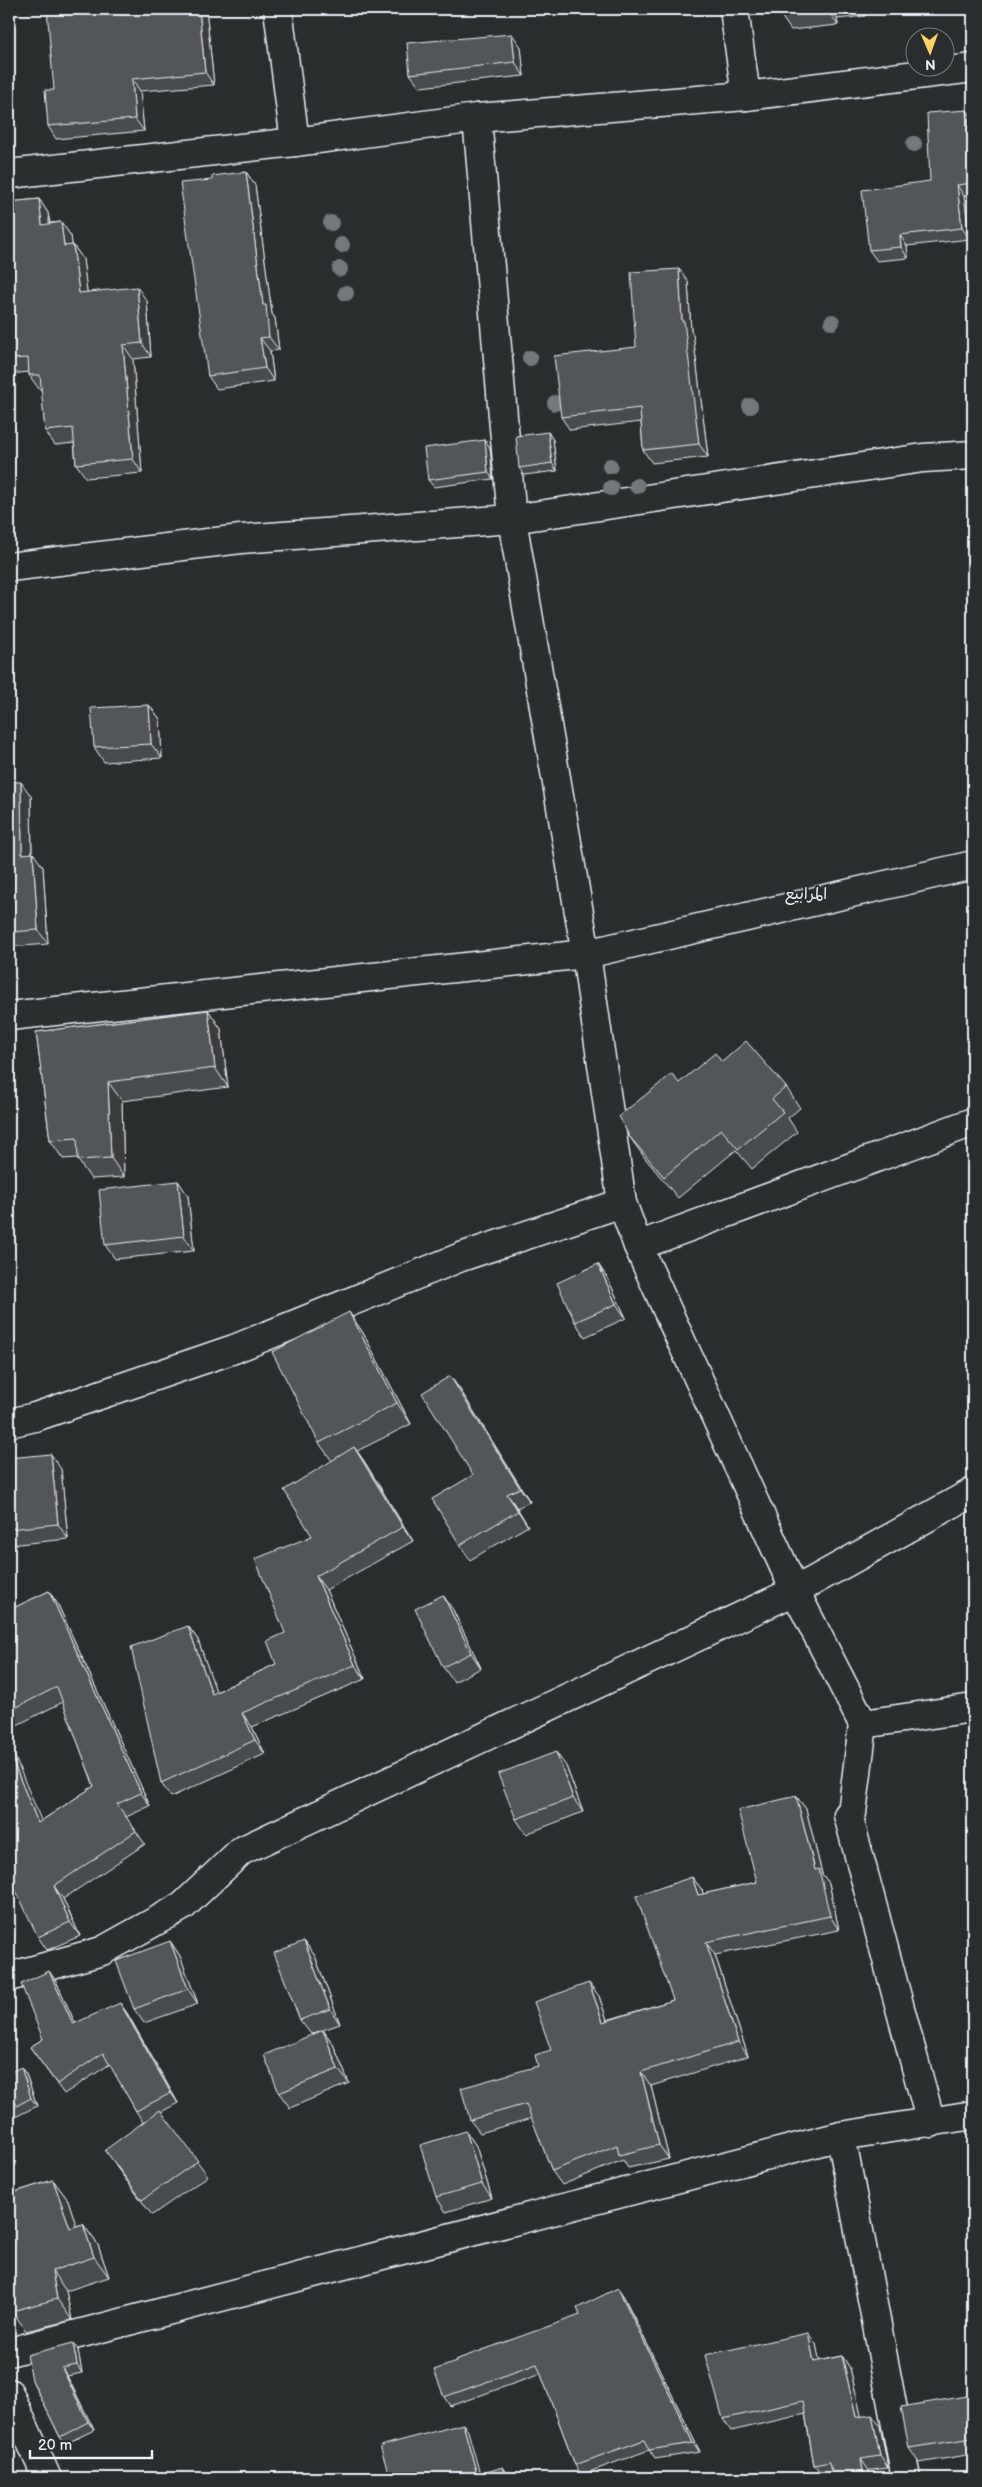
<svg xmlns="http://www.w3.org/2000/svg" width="982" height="2487" viewBox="0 0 982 2487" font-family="'Balsamiq Sans','Playpen Sans Arabic',sans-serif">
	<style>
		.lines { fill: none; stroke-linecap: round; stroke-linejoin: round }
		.street-casing { stroke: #e8f1f8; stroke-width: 31 }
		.street { stroke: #2a2d2e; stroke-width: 28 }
		.tree { fill: #73787b }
		.wall { fill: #474b4d; stroke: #e8f1f8 }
		.shaded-wall { fill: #3a3d3e; stroke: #e8f1f8 }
		.building { fill: #535759; stroke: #e8f1f8 }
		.labels { text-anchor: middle; stroke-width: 4; stroke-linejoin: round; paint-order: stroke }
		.neighbourhood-label { font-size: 16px; fill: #e8f1f8; stroke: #2a2d2e }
	</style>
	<rect width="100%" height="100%" fill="#2a2d2e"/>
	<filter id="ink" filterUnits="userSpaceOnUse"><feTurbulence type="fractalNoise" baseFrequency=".02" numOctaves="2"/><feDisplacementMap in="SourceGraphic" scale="10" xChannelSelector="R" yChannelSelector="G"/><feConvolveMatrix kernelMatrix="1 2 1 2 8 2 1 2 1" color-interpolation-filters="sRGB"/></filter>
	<g filter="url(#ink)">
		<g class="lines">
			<g class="street-casing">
				<g id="street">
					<polyline points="278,9 295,142"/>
					<polyline points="734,9 746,96"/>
					<polyline points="477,118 512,519 586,954 622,1203 638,1246 795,1591 863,1724 852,1813 848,1815 931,2123"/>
					<polyline points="9,174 295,142 477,118 746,96 973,68"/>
					<polyline points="9,567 241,539 512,519 923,458 973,455"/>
					<polyline points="9,1016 586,954 973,865"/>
					<polyline points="638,1246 973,1122"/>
					<polyline points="9,1423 35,1417 234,1349 461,1257 622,1203"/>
					<polyline points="863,1724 973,1708"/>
					<polyline points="9,1977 102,1951 183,1906 241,1851 795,1591 973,1492"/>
					<polyline points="841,2136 906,2478"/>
					<polyline points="9,2352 841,2136 973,2115"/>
					<polyline points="9,2393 47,2478"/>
				</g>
			</g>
			<use href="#street" class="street"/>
		</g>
		<g class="tree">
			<circle cx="914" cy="144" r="8"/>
			<circle cx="331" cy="223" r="8"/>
			<circle cx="342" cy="245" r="8"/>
			<circle cx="340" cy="269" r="8"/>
			<circle cx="346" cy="293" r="8"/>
			<circle cx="832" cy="322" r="8"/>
			<circle cx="530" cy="358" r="8"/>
			<circle cx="555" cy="403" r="8"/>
			<circle cx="750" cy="406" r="8"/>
			<circle cx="610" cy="466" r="8"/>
			<circle cx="637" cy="486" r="8"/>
			<circle cx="611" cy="488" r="8"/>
		</g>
		<g class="wall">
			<polygon points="206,9 214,85 140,91 144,131 56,139 48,126 54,90"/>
			<polygon points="776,9 864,9 865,16 837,19 838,25 791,30"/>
			<polygon points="521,47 524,76 420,87 410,74"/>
			<polygon points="973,120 973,195 964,196 970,239 907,246 908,258 877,261 869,250 930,181"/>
			<polygon points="246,172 255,185 272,314 275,318 279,350 270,351 274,381 217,389 208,376 212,180"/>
			<polygon points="39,199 48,213 50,223 61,222 71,236 72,245 73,245 83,259 87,292 147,301 151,357 133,359 142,473 86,478 76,464 74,443 55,445 45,431 42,389 39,389 29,375 29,372 9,374 9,202"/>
			<polygon points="688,281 691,331 693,334 708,457 652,463 643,450 641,422 570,430 561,417 636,347"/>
			<polygon points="548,432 553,440 557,471 524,475 519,468"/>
			<polygon points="485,440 490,448 493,479 434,487 428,480"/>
			<polygon points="149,705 160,719 162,758 104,762 94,747"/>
			<polygon points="9,782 31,796 32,853 43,867 48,944 9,947"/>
			<polygon points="208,1010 221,1029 228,1087 122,1101 124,1177 91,1179 78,1160 78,1158 63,1159 50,1140 36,1032"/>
			<polygon points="722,1062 786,1087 800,1108 788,1118 797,1132 752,1169 736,1150 678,1198 644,1157 629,1136 679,1083"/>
			<polygon points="178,1181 188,1196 194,1251 115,1259 105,1245"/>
			<polygon points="598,1264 608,1279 626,1318 585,1337 575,1322"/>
			<polygon points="349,1312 363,1333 411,1424 357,1451 364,1461 413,1541 326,1590 365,1679 252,1727 265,1754 171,1797 161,1783 188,1626 198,1640 216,1692 276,1664 312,1536 332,1461 319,1443"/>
			<polygon points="450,1376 461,1391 530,1502 517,1508 528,1526 470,1560 460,1545 473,1475"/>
			<polygon points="9,1458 61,1469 68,1539 9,1545"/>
			<polygon points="49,1591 58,1605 150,1806 126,1817 145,1844 63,1899 80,1936 47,1950 38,1937 41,1821 94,1786 63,1702 9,1729 9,1610"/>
			<polygon points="453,1610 481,1668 454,1682 443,1667"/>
			<polygon points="566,1766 583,1812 526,1834 516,1819"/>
			<polygon points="796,1796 806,1809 822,1874 829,1883 839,1930 715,1955 748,2056 651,2086 669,2159 628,2168 623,2160 562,2185 552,2171 532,2118 480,2133 470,2120 538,2066 599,1996 607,2020 673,2000 692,1877 702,1890 703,1894 757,1882"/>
			<polygon points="170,1941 180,1956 198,2004 144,2023 134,2009"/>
			<polygon points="304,1941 315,1956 340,2024 323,2030 333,2044 349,2083 290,2108 279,2093 319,2031 311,2034 300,2020"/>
			<polygon points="56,1981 75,2023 127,2013 178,2103 161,2112 208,2176 152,2215 115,2165 148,2119 143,2122 136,2111 110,2064 64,2094 30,2047 43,2039"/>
			<polygon points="9,2073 26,2074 37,2106 9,2120"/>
			<polygon points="466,2131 476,2146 492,2198 446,2212 436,2197"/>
			<polygon points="53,2180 68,2200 76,2226 83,2224 98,2245 109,2277 66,2291 72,2320 26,2331 11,2309 9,2310 9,2194"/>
			<polygon points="618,2288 624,2297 700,2452 655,2459 649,2450 581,2475 575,2465 541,2374 450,2406 444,2397 580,2315"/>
			<polygon points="816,2344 819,2361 842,2356 850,2368 861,2416 880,2426 888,2468 822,2476 814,2465 805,2414 731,2431 723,2419"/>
			<polygon points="78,2350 82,2373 67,2376 94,2430 65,2444 60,2437 32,2380"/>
			<polygon points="973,2395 973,2454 919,2463 909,2448"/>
		</g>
		<g class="shaded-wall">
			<polygon points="199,9 206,9 214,85 205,72"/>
			<polygon points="827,9 830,9 837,19 838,25"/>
			<polygon points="860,9 864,9 865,16"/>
			<polygon points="512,34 521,47 524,76 515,62"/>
			<polygon points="132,79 140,91 144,131 135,119"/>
			<polygon points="967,110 973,120 973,152"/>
			<polygon points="246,172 255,185 272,314 275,318 279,350 269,337 263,305"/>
			<polygon points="957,185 964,196 970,239 962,228"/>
			<polygon points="39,199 48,213 51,239 42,225"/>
			<polygon points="61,222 71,236 74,260 64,246"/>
			<polygon points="900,235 907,246 908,258 901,247"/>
			<polygon points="73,245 83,259 89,307 79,293"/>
			<polygon points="679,269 688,281 691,331 693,334 708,457 699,444 682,321"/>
			<polygon points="137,287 147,301 151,357 142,343"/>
			<polygon points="260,338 270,351 274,381 265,368"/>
			<polygon points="123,345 133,359 142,473 133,459"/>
			<polygon points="548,432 553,440 557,471 552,463"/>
			<polygon points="485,440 490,448 493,479 488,472"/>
			<polygon points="149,705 160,719 162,758 151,744"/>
			<polygon points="21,782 31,796 32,868 22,854"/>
			<polygon points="33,853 43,867 48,944 38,930"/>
			<polygon points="208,1010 221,1029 228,1087 215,1068"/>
			<polygon points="108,1082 122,1101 124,1177 111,1158"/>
			<polygon points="178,1181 188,1196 194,1251 184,1236"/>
			<polygon points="598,1264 608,1279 626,1318 616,1304"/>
			<polygon points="349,1312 363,1333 411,1424 397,1403"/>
			<polygon points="450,1376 461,1391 530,1502 520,1488"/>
			<polygon points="354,1447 364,1461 413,1541 403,1527"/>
			<polygon points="51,1454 61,1469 68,1539 58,1524"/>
			<polygon points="507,1494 517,1508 528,1526 518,1511"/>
			<polygon points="316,1576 326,1590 365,1679 355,1665"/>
			<polygon points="49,1591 58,1605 150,1806 141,1793"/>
			<polygon points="443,1595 453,1610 481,1668 471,1653"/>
			<polygon points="188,1626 198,1640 222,1708 212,1694"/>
			<polygon points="242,1713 252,1727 265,1754 255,1740"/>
			<polygon points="9,1743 48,1837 38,1823 9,1752"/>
			<polygon points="556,1752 566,1766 583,1812 573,1798"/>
			<polygon points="796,1796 806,1809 822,1874 829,1883 839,1930 830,1916 815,1870"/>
			<polygon points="692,1877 702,1890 708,1908 698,1895"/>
			<polygon points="54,1886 63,1899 80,1936 70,1922"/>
			<polygon points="170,1941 180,1956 198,2004 188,1989"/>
			<polygon points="304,1941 315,1956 340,2024 330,2009"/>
			<polygon points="706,1942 715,1955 748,2056 738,2042"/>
			<polygon points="49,1971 56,1981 80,2034 73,2024"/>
			<polygon points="589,1983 599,1996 612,2035 603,2022"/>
			<polygon points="120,2003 127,2013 178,2103 171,2093"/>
			<polygon points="323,2030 333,2044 349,2083 338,2069"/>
			<polygon points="21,2067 26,2074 37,2106 31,2098"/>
			<polygon points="641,2072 651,2086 669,2159 659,2145"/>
			<polygon points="466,2131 476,2146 492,2198 482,2184"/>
			<polygon points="53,2180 68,2200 84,2249 70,2228"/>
			<polygon points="83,2224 98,2245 109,2277 94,2257"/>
			<polygon points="52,2271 66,2291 72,2320 57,2299"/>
			<polygon points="618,2288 624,2297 700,2452 693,2443"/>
			<polygon points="808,2333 816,2344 822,2373 814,2362"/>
			<polygon points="73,2343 78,2350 82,2373 77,2365"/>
			<polygon points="842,2356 850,2368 864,2428 856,2417"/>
			<polygon points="62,2368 67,2376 94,2430 88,2422"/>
			<polygon points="872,2415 880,2426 888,2468 880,2456"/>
			<polygon points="463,2424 468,2431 481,2478 477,2475"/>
			<polygon points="861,2459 869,2471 870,2478 864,2478"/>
			<polygon points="503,2467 508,2474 509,2478 506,2478"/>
		</g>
		<g class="building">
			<polygon points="47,9 199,9 205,72 132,79 135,119 48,126 45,90 54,90"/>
			<polygon points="512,34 515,62 410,74 407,43"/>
			<polygon points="967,110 973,152 973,183 957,185 962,228 900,235 901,247 869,250 862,190 930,181 927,113"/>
			<polygon points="246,172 263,305 266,305 269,337 260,338 265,368 208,376 180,183 212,180 212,176"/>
			<polygon points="39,199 42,225 61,222 64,246 73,245 79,293 137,287 142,343 123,345 133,459 76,464 73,428 45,431 40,375 29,375 28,358 9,359 9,202"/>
			<polygon points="679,269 682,321 684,321 699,444 643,450 640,408 561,417 554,356 636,347 631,272"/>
			<polygon points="548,432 552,463 519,468 516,436"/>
			<polygon points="485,440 488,472 428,480 424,448"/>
			<polygon points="149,705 151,744 94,747 91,708"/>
			<polygon points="9,782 21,782 22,854 33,853 38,930 9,932"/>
			<polygon points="208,1010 215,1068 108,1082 111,1158 78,1160 77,1138 50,1140 36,1032"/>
			<polygon points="746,1041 786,1087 772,1099 783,1112 738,1149 721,1129 664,1177 629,1136 619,1116 672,1074 679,1083 715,1053 722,1062"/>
			<polygon points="178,1181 184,1236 105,1245 99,1190"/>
			<polygon points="598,1264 616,1304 575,1322 557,1283"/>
			<polygon points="349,1312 397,1403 319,1443 272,1352"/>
			<polygon points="450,1376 520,1488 507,1494 518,1511 460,1545 432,1499 473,1475 422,1393"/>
			<polygon points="354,1447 403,1527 316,1576 355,1665 242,1713 255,1740 161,1783 131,1647 188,1626 212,1694 276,1664 267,1641 285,1633 255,1559 312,1536 284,1490"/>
			<polygon points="51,1454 58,1524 9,1529 9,1458"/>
			<polygon points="49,1591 141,1793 117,1804 136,1831 54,1886 70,1922 38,1937 9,1876 9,1752 38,1823 94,1786 57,1687 9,1711 9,1610"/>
			<polygon points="443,1595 471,1653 443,1667 415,1609"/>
			<polygon points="556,1752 573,1798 516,1819 498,1774"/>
			<polygon points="796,1796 815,1870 819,1869 830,1916 706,1942 738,2042 641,2072 659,2145 619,2155 617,2145 552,2171 526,2104 470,2120 461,2088 538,2066 535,2055 551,2050 534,2002 589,1983 603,2022 673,2000 636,1896 692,1877 698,1895 757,1882 738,1810"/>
			<polygon points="170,1941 188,1989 134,2009 116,1961"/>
			<polygon points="304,1941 330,2009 300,2020 274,1953"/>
			<polygon points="49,1971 73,2024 120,2003 171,2093 136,2111 103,2053 57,2084 30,2047 43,2039 21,1984"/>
			<polygon points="323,2030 338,2069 279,2093 264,2055"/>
			<polygon points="21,2067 31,2098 9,2110 9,2073"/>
			<polygon points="160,2110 198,2161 142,2200 105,2150"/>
			<polygon points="466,2131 482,2184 436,2197 420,2145"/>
			<polygon points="53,2180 70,2228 83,2224 94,2257 52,2271 57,2299 12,2311 9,2296 9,2194"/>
			<polygon points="618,2288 693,2443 649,2450 644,2440 575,2465 537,2364 444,2397 434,2370 456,2362 455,2360 580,2315 577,2308"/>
			<polygon points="808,2333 814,2362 842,2356 856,2417 872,2415 880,2456 861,2459 864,2478 833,2478 830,2462 814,2465 803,2401 723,2419 705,2355"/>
			<polygon points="73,2343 77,2365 62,2368 88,2422 60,2437 32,2380 27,2355"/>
			<polygon points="973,2395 973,2438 909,2448 901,2407"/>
			<polygon points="463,2424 477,2475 503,2467 506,2478 390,2478 380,2446"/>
		</g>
	</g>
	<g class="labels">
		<g class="neighbourhood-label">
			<text x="806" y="899">المرابيع</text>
		</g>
	</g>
	<rect width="982" height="2487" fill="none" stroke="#2a2d2e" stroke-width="30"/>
	<rect x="15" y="15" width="952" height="2457" fill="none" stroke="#e8f1f8" stroke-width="2" filter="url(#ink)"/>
	<g transform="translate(930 52) rotate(178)"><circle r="24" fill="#2a2d2e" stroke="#767b7f"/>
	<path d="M0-4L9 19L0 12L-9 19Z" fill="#ffd166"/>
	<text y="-8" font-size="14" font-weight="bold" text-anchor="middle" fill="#e8f1f8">N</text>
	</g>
	<path d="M30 2450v8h122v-8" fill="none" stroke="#e8f1f8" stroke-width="2.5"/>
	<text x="38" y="2450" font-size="15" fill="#e8f1f8" stroke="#2a2d2e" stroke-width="4" paint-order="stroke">20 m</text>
</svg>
